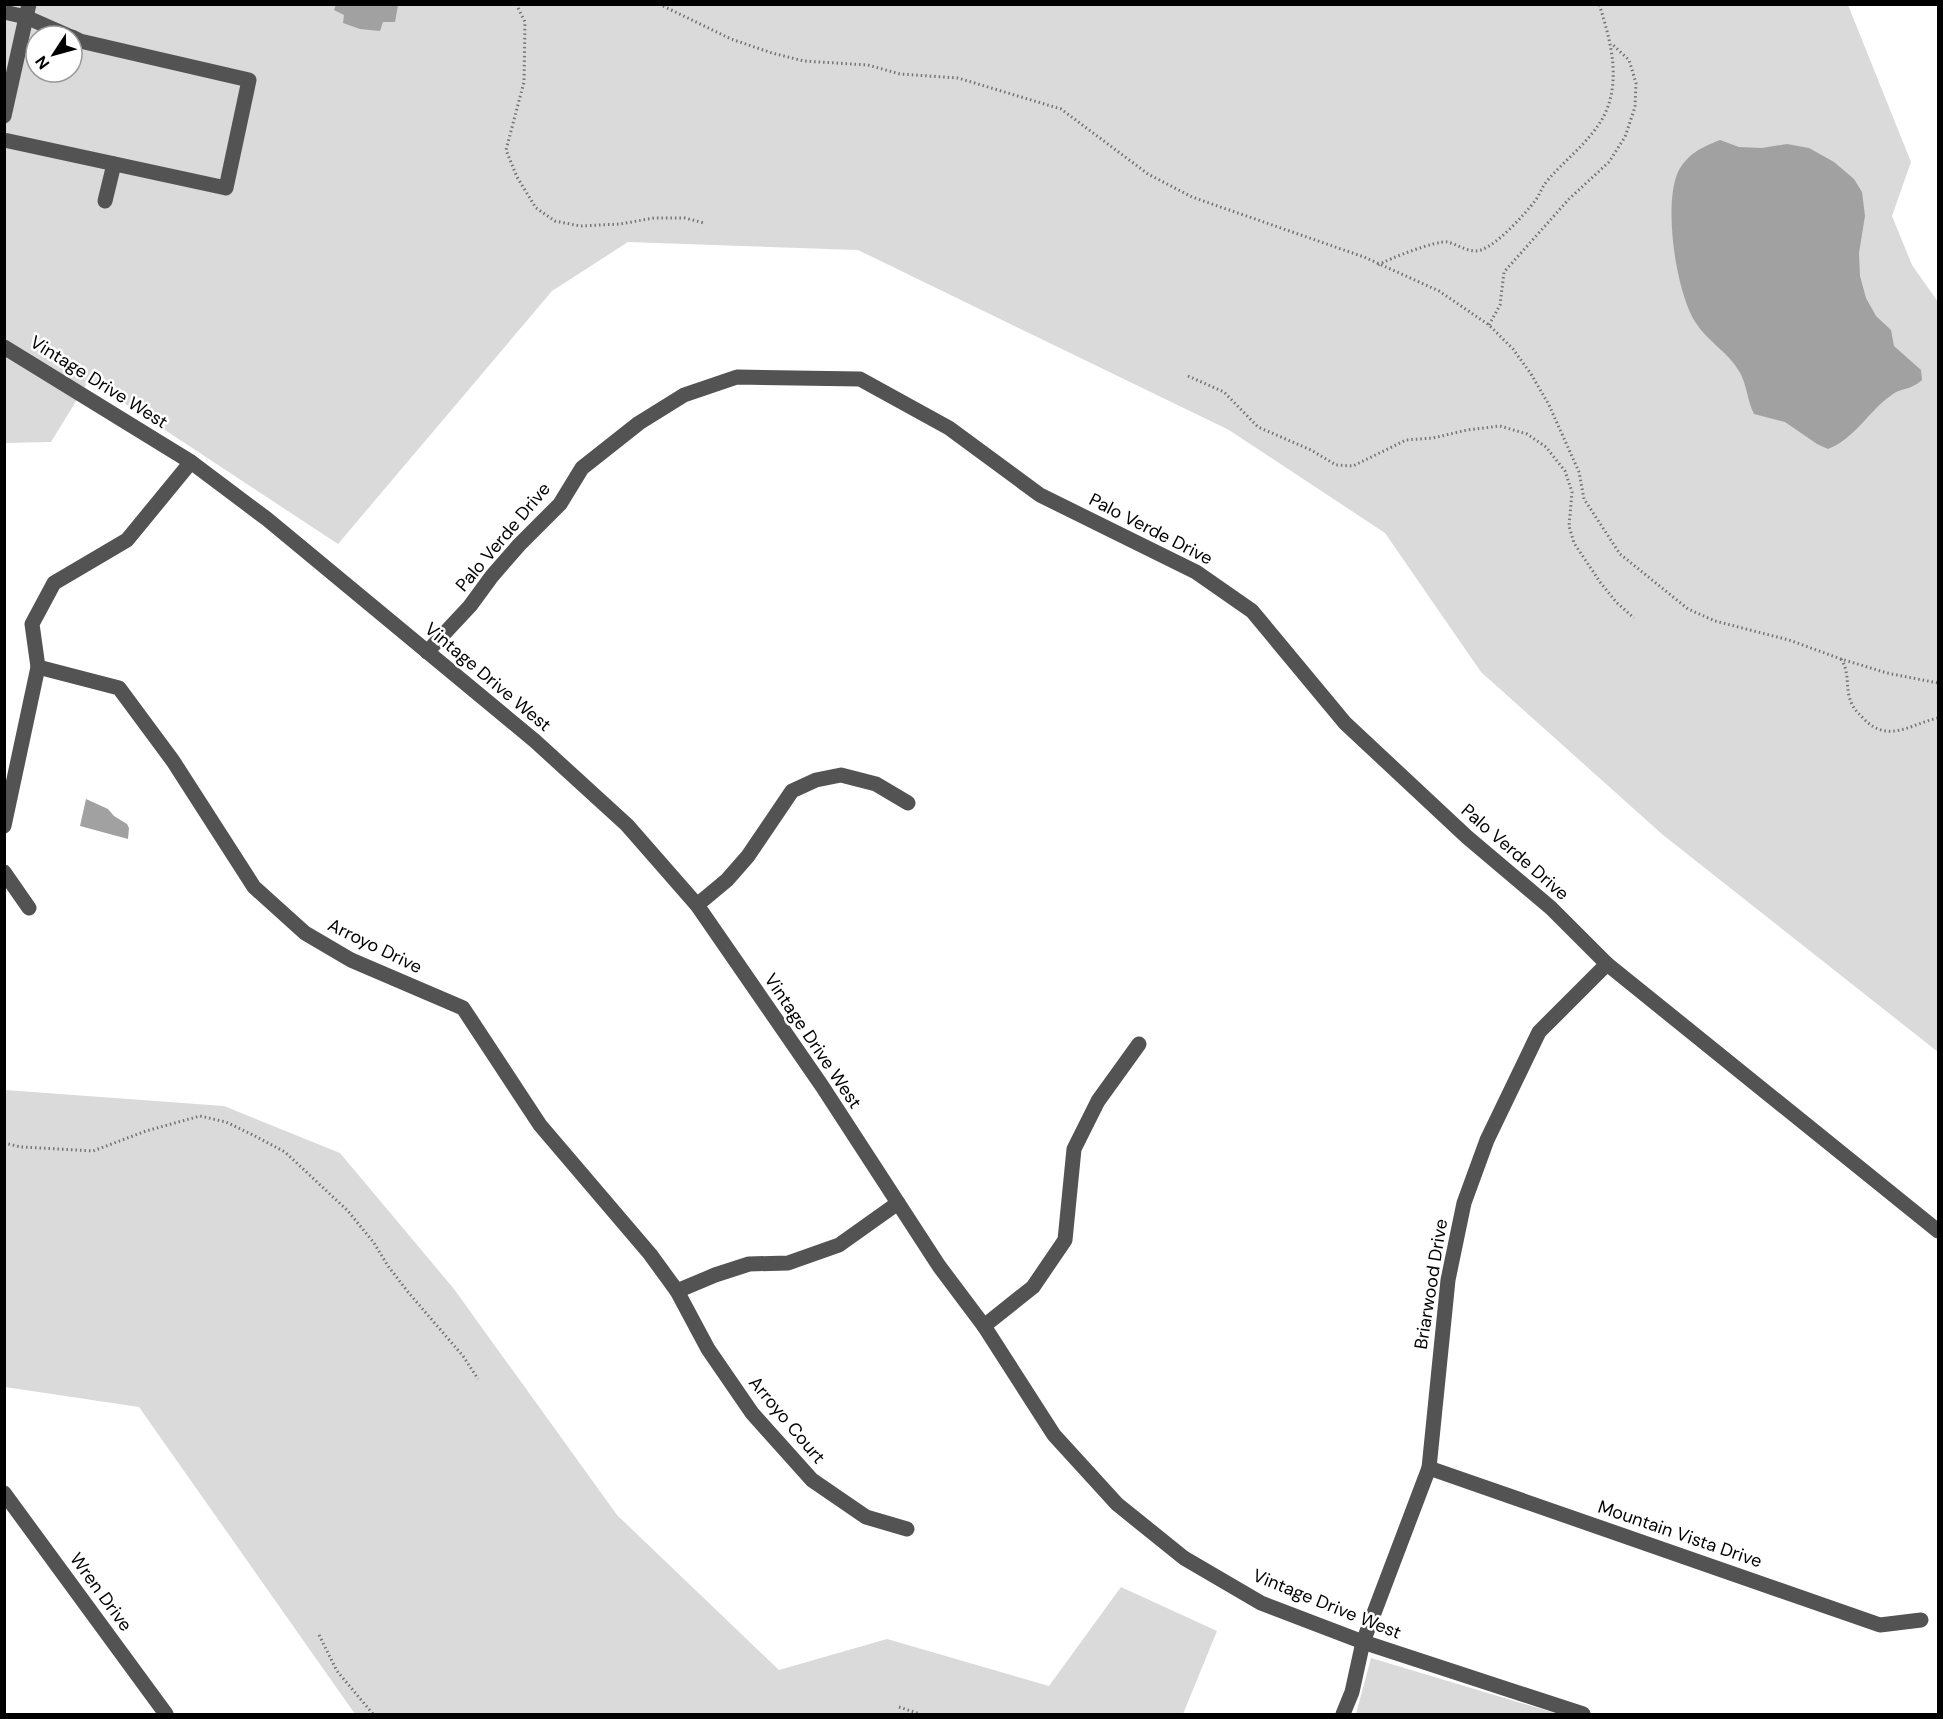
<svg xmlns="http://www.w3.org/2000/svg" width="1943" height="1719" viewBox="0 0 1943 1719" font-family="'DM Sans',sans-serif">
	<style>
		.green { fill: #dadada; fill-rule: evenodd }
		.water { fill: #a1a1a1 }
		.lines { fill: none; stroke-linecap: round; stroke-linejoin: round }
		.path { stroke: #757575; stroke-width: 3; stroke-dasharray: 1.5 3; stroke-linecap: butt }
		.minor { stroke: #535353; stroke-width: 15 }
		.labels { text-anchor: middle; stroke-width: 5; stroke-linejoin: round; paint-order: stroke }
		.street-label { font-size: 18px; fill: #000; stroke: #fff }
	</style>
	<rect width="100%" height="100%" fill="#fff"/>
	<g class="green">
		<path d="M4,5H1848L1911,162L1892,216L1912,265L1938,302V1052L1663,835L1481,672L1385,533L1229,430L858,250L628,242L552,291L338,544L89,380L51,442L5,443ZM36,36H72V72H36Z"/>
		<polygon points="5,1090 224,1106 340,1153 454,1289 617,1515 779,1670 887,1639 1049,1686 1121,1587 1217,1631 1183,1714 355,1714 139,1407 5,1387"/>
		<polygon points="1371,1658 1558,1714 1356,1714"/>
	</g>
	<g class="water">
		<polygon points="336,4 398,4 398,5 395,22 383,22 380,31 360,29 343,23 344,15 334,10"/>
		<path d="M1720,140L1739,147L1762,148L1787,144L1809,148L1834,162L1854,179L1862,192L1865,216L1859,253L1860,276L1866,298L1876,316L1891,330L1894,346L1921,370L1922,380C1909,391 1904,387 1893,394C1869,410 1856,438 1828,449L1817,444L1785,422L1754,414C1747,400 1747,384 1739,371C1728,352 1707,341 1696,323C1676,293 1663,205 1678,172C1687,154 1702,147 1720,140Z"/>
		<polygon points="86,799 108,809 114,816 127,824 129,828 128,839 80,826"/>
	</g>
	<g class="lines">
		<g class="path">
			<polyline points="516,4 525,22 524,82 506,150 517,177 536,208 555,221 580,226 620,224 654,218 685,218 704,223"/>
			<polyline points="659,4 731,39 772,53 804,61 868,65 900,74 958,78 1061,109 1148,174 1192,197 1364,257 1439,291 1489,325 1513,349 1531,374 1549,405 1579,472 1584,499 1620,554 1688,609 1715,621 1789,640 1841,659 1887,673 1938,683"/>
			<path d="M1378,265C1388,259 1437,240 1447,242C1458,244 1469,254 1481,250C1498,244 1524,215 1535,201C1540,194 1542,187 1547,181C1563,162 1583,147 1597,127C1624,90 1612,44 1599,4"/>
			<polyline points="1489,325 1500,305 1504,272 1569,199 1609,162 1625,137 1635,107 1636,83 1629,60 1613,45"/>
			<polyline points="1188,376 1224,392 1258,427 1311,450 1336,465 1353,466 1406,440 1433,438 1467,430 1500,426 1527,434 1546,447 1565,471 1572,492 1569,526 1574,543 1600,582 1616,602 1634,618"/>
			<path d="M1841,659C1849,671 1846,682 1849,696C1852,707 1856,711 1864,719C1888,744 1911,724 1938,718"/>
			<polyline points="4,1143 21,1147 93,1151 146,1131 200,1116 226,1122 253,1135 285,1152 348,1211 374,1243 388,1266 408,1292 463,1356 478,1379"/>
			<polyline points="319,1635 337,1671 373,1714"/>
			<polyline points="899,1707 920,1714"/>
		</g>
		<g class="minor">
			<polyline points="4,12 26,17 69,36"/>
			<polyline points="4,116 29,4"/>
			<polyline points="4,140 226,188 249,80 80,41 72,37"/>
			<polyline points="105,201 114,164"/>
			<polyline points="4,347 191,462 267,519 535,741 627,825 697,905 822,1086 939,1266 984,1326 1054,1435 1117,1504 1184,1558 1261,1603 1363,1642 1583,1714"/>
			<polyline points="427,652 470,606 492,576 519,545 560,504 582,468 639,423 684,395 737,377 860,379 949,428 1040,495 1196,572 1252,611 1345,723 1467,837 1551,908 1607,964 1938,1231"/>
			<polyline points="38,667 119,688 173,761 254,887 305,933 351,960 463,1008 540,1125 650,1254 677,1291 708,1349 752,1413 812,1480 866,1517 907,1529"/>
			<polyline points="4,826 38,667 32,624 54,583 127,540 191,462"/>
			<polyline points="4,872 29,908"/>
			<polyline points="697,905 727,880 748,856 792,791 816,780 841,775 876,784 908,803"/>
			<polyline points="677,1291 715,1275 749,1264 788,1263 839,1245 898,1203"/>
			<polyline points="984,1326 1033,1287 1065,1240 1074,1149 1098,1101 1139,1044"/>
			<polyline points="1429,1468 1880,1625 1921,1620"/>
			<polyline points="4,1493 166,1714"/>
			<polyline points="1343,1714 1352,1692 1363,1642 1429,1468 1448,1280 1464,1203 1487,1140 1539,1032 1607,964"/>
		</g>
	</g>
	<g class="labels">
		<g class="street-label">
			<text transform="translate(99 382) rotate(32)" y="6">Vintage Drive West</text>
			<text transform="translate(1151 529) rotate(27)" y="6">Palo Verde Drive</text>
			<text transform="translate(503 537) rotate(-50)" y="6">Palo Verde Drive</text>
			<text transform="translate(488 677) rotate(40)" y="6">Vintage Drive West</text>
			<text transform="translate(1515 852) rotate(41)" y="6">Palo Verde Drive</text>
			<text transform="translate(375 946) rotate(26)" y="6">Arroyo Drive</text>
			<text transform="translate(813 1041) rotate(56)" y="6">Vintage Drive West</text>
			<text transform="translate(1431 1284) rotate(-81)" y="6">Briarwood Drive</text>
			<text transform="translate(787 1420) rotate(50)" y="6">Arroyo Court</text>
			<text transform="translate(1680 1534) rotate(19)" y="6">Mountain Vista Drive</text>
			<text transform="translate(101 1592) rotate(54)" y="6">Wren Drive</text>
			<text transform="translate(1327 1604) rotate(22)" y="6">Vintage Drive West</text>
		</g>
	</g>
	<rect width="1943" height="1719" fill="none" stroke="#000000" stroke-width="12"/>
	<g transform="translate(54 54) rotate(234)"><circle r="28" fill="#ffffff" stroke="#999999" stroke-width="1.5"/>
	<path d="M0-4.5L10 22L0 15L-10 22Z" fill="#000000"/>
	<text y="-9" font-size="16" font-weight="bold" text-anchor="middle" fill="#000000">N</text>
	</g>
</svg>
